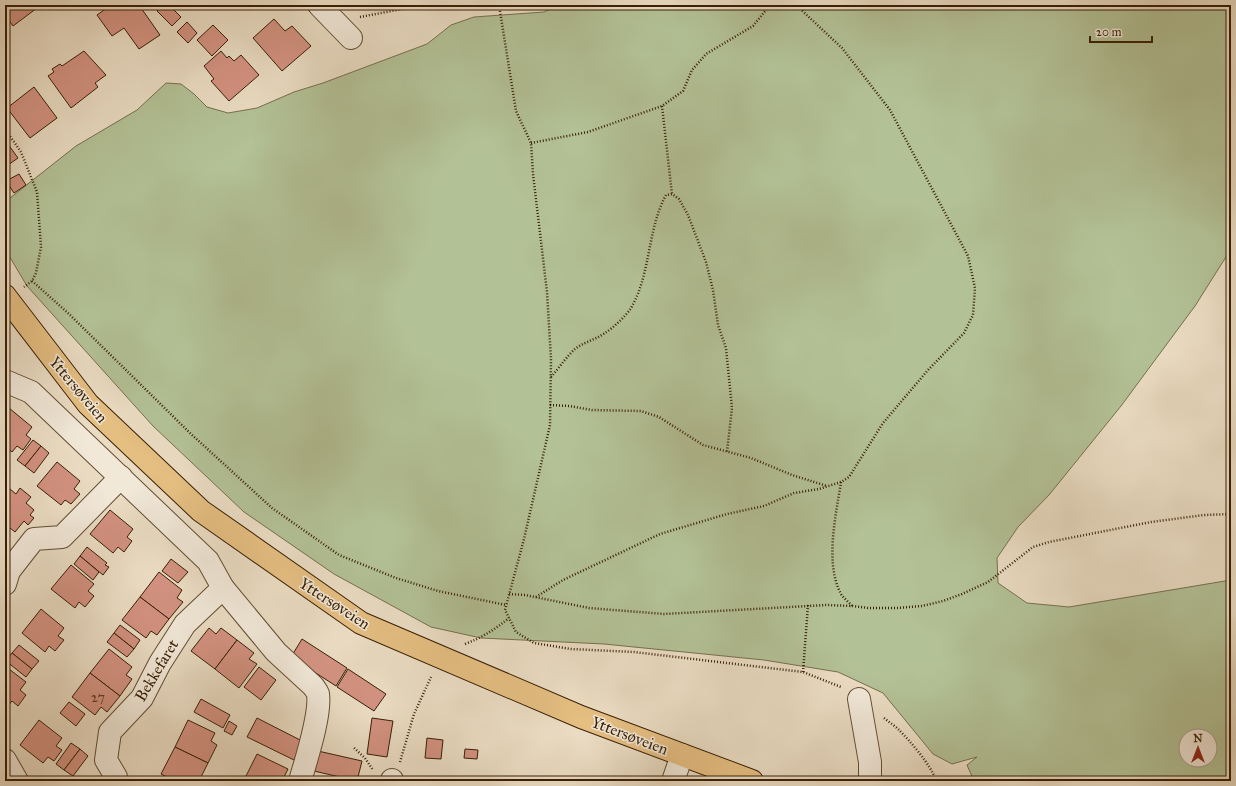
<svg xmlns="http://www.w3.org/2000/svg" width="1236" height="786" viewBox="0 0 1236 786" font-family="'IM FELL Great Primer',serif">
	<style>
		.green { fill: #b3c196; stroke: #76704e; fill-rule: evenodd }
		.building { fill: #d39281; stroke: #381f05 }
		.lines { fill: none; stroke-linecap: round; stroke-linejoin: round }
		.minor-casing { stroke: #644e34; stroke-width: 24 }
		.major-casing { stroke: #381f05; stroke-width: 24 }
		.path { stroke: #381f05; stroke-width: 2.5; stroke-dasharray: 1 2; stroke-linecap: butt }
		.minor { stroke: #f1e8d8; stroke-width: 22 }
		.major { stroke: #e5be82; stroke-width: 22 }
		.labels { text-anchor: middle; stroke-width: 3; stroke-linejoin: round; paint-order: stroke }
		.number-label { font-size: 14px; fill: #5f3c24 }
		.street-label { font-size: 16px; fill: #381f05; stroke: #f1e8d8 }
	</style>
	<rect width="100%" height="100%" fill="#eadcc3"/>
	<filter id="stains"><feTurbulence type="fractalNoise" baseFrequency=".005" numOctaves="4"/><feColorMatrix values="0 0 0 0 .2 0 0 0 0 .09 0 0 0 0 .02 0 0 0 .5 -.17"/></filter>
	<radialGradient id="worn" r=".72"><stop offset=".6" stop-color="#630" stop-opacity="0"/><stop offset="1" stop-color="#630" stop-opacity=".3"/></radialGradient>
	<path class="green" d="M558,5H1231V249L1195,306L1121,406L1049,495L1018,527L997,558L998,583L1027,603L1069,607L1231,580V781H1047L1048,780L1000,777L988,781H974L967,765L977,757L952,764L933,754L883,693L838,672L764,660L604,644L481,638L431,627L334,574L244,512L153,426L27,286L5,249V202L76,146L137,110L166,83L181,84L194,94L207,107L228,113L257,108L294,92L323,83L427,44L451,25L474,17L544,12ZM1186,736H1210V760H1186Z"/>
	<g class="building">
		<polygon points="5,5 41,5 13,26 5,15"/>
		<polygon points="111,5 139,5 160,35 139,49 124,28 112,36 97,15"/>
		<polygon points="163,5 169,5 181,17 172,26 157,11"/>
		<polygon points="274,19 285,31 292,26 311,46 282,71 253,38"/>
		<polygon points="187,22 197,33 188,43 177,32"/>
		<polygon points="213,25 228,40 212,56 197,40"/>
		<polygon points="84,51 106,75 95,83 98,87 71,108 48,76 54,72 52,69 60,64 62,66"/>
		<polygon points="221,51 227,58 229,56 234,61 241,55 259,75 229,101 211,81 214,79 204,66"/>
		<polygon points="34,87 57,118 30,138 7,108"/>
		<polygon points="5,140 18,158 8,165 5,162"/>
		<polygon points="19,174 26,185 14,193 6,181"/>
		<polygon points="9,408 32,427 26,435 31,439 23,450 17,446 12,452 5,446 5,413"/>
		<polygon points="33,440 41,446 25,466 17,460"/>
		<polygon points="41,446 49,453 34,473 25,466"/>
		<polygon points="57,462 80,481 74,489 80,494 71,504 65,500 61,505 37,486"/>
		<polygon points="20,488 31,497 26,503 34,510 30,515 34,518 28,525 24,521 15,532 5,524 5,495 10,489 16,494"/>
		<polygon points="110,510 133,529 127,537 132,541 124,552 118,547 113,553 90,534"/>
		<polygon points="87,547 107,563 105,565 109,567 103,575 80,556"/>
		<polygon points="80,556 99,572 93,580 74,564"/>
		<polygon points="171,559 188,572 178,583 162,571"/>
		<polygon points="71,565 94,584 88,591 94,596 85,607 79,602 75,608 51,589"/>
		<polygon points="159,572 182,590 177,598 183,602 169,619 140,597"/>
		<polygon points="140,597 169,619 157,635 151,631 146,638 122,620"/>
		<polygon points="41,609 64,628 58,636 64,640 55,651 49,646 45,652 22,633"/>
		<polygon points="120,625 140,640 134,649 114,633"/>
		<polygon points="209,628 216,634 221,628 237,640 215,669 191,651"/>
		<polygon points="114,633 134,649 127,657 107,642"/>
		<polygon points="302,639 347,668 336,686 291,657"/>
		<polygon points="237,640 254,653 249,659 257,664 239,688 215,669"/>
		<polygon points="19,645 39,661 32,669 12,653"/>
		<polygon points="109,649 132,667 126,675 132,679 120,696 90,673"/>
		<polygon points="12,653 32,669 26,677 6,661"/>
		<polygon points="5,666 26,682 20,690 26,695 18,706 12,701 7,707 5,705"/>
		<polygon points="259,667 276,680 261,700 244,687"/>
		<polygon points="348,669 386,694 374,711 337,687"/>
		<polygon points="90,673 120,696 107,712 101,707 95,715 72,697"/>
		<polygon points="201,699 230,715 223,728 194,712"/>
		<polygon points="69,702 85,714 76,726 60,713"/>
		<polygon points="257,718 304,742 294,760 247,737"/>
		<polygon points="372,718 393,721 387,757 367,754"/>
		<polygon points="39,720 62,738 56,746 62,750 54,761 48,757 43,763 20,745"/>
		<polygon points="188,720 215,733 211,741 217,745 208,763 175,747"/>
		<polygon points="229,721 237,726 232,735 224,731"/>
		<polygon points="427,738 443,740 441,759 425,758"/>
		<polygon points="71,743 80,749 64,770 56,764"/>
		<polygon points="175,747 208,763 199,781 192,779 191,781 175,781 161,774"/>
		<polygon points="80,749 88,756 73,776 64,770"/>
		<polygon points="465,749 478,750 477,759 464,758"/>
		<polygon points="318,751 362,761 357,781 314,771"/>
		<polygon points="257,754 288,769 282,781 250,781 245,778"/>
		<polygon points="69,776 75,781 64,781"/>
	</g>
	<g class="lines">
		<g class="minor-casing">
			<g id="minor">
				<polyline points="319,5 351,38"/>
				<path d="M5,381L31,392L208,561L223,588L276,652L313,686C315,689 317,691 318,694C321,715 306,760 300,781"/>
				<polyline points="5,584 9,571 34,539 62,537 121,477"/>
				<polyline points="859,699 870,762 870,781"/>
				<polyline points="5,760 17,781"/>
				<polyline points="115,781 116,777 106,760 110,732 142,698 160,663 185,624 223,588"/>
				<polyline points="392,781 392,780"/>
				<polyline points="673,781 682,755"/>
			</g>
		</g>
		<g class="major-casing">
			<polyline id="major" points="5,296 88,404 201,511 361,623 581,717 752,781"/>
		</g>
		<g class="path">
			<polyline points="499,5 516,111 531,143 533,174 547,292 551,359 550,425 524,539 505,610 516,632 534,643 571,649 634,652 803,672 841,687"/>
			<polyline points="360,17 407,8 416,5"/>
			<polyline points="662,106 672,194"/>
			<polyline points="5,129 21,152 37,192 41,247 36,273 32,281 24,287"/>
			<polyline points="531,143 588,132 662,106 683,91 692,70 706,54 753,26 770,5"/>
			<polyline points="32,281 69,314 191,434 272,508 339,555 396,578 438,591 506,605"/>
			<path d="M551,377C559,368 567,356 575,349C584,342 595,340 605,333C614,327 625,317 631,308C651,274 647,230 666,195L672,194L679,199L688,215L706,262L713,290L718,325L726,348L732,408L727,452"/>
			<polyline points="550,405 569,406 592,410 641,411 659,417 703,445 751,458 792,475 827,486"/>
			<path d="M841,482C836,515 825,561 840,592C842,597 848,601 852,606"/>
			<polyline points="509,594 525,595 589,608 664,614 826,605 853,606 868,608 897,608 922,606 943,601 962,594 988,582 1033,547 1049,542 1151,522 1204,515 1231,514"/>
			<polyline points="536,597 563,580 660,534 727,514 764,506 794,493 819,489 841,482 849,477 883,423 928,370 964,333 973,315 975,288 968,256 890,110 842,48 796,5"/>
			<path d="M465,644C483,637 494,630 509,618"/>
			<polyline points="803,672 808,605"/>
			<path d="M884,718C889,722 895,726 899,730C910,741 932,766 936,781"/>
			<polyline points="354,748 365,758 373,770"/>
			<polyline points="400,762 414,714 431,677"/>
			<polyline points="961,781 972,776"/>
		</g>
		<use href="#minor" class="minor"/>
		<use href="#major" class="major"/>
	</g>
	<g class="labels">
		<g class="number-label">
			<text x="98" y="702">27</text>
		</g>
		<g class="street-label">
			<text transform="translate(79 389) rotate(50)" y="6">Yttersøveien</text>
			<text transform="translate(335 603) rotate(33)" y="6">Yttersøveien</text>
			<text transform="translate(156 670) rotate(-59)" y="6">Bekkefaret</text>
			<text transform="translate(630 735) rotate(21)" y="6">Yttersøveien</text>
		</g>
	</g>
	<rect width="1236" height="786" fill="none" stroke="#eadcc3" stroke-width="20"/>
	<rect x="6" y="6" width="1224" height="774" fill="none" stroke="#381f05" stroke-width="2"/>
	<rect x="10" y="10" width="1216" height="766" fill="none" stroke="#381f05"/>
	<g transform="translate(1198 748)"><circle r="19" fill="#f1e8d8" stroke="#a79884"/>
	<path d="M0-3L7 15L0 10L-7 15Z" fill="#8f2418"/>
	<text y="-6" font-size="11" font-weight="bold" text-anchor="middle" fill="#381f05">N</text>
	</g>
	<path d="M1090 36v6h62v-6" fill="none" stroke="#381f05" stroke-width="2"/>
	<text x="1096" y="36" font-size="12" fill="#381f05" stroke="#f1e8d8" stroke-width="3" paint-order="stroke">20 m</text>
	<rect width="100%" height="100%" filter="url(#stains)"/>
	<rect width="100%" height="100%" fill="url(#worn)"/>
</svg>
